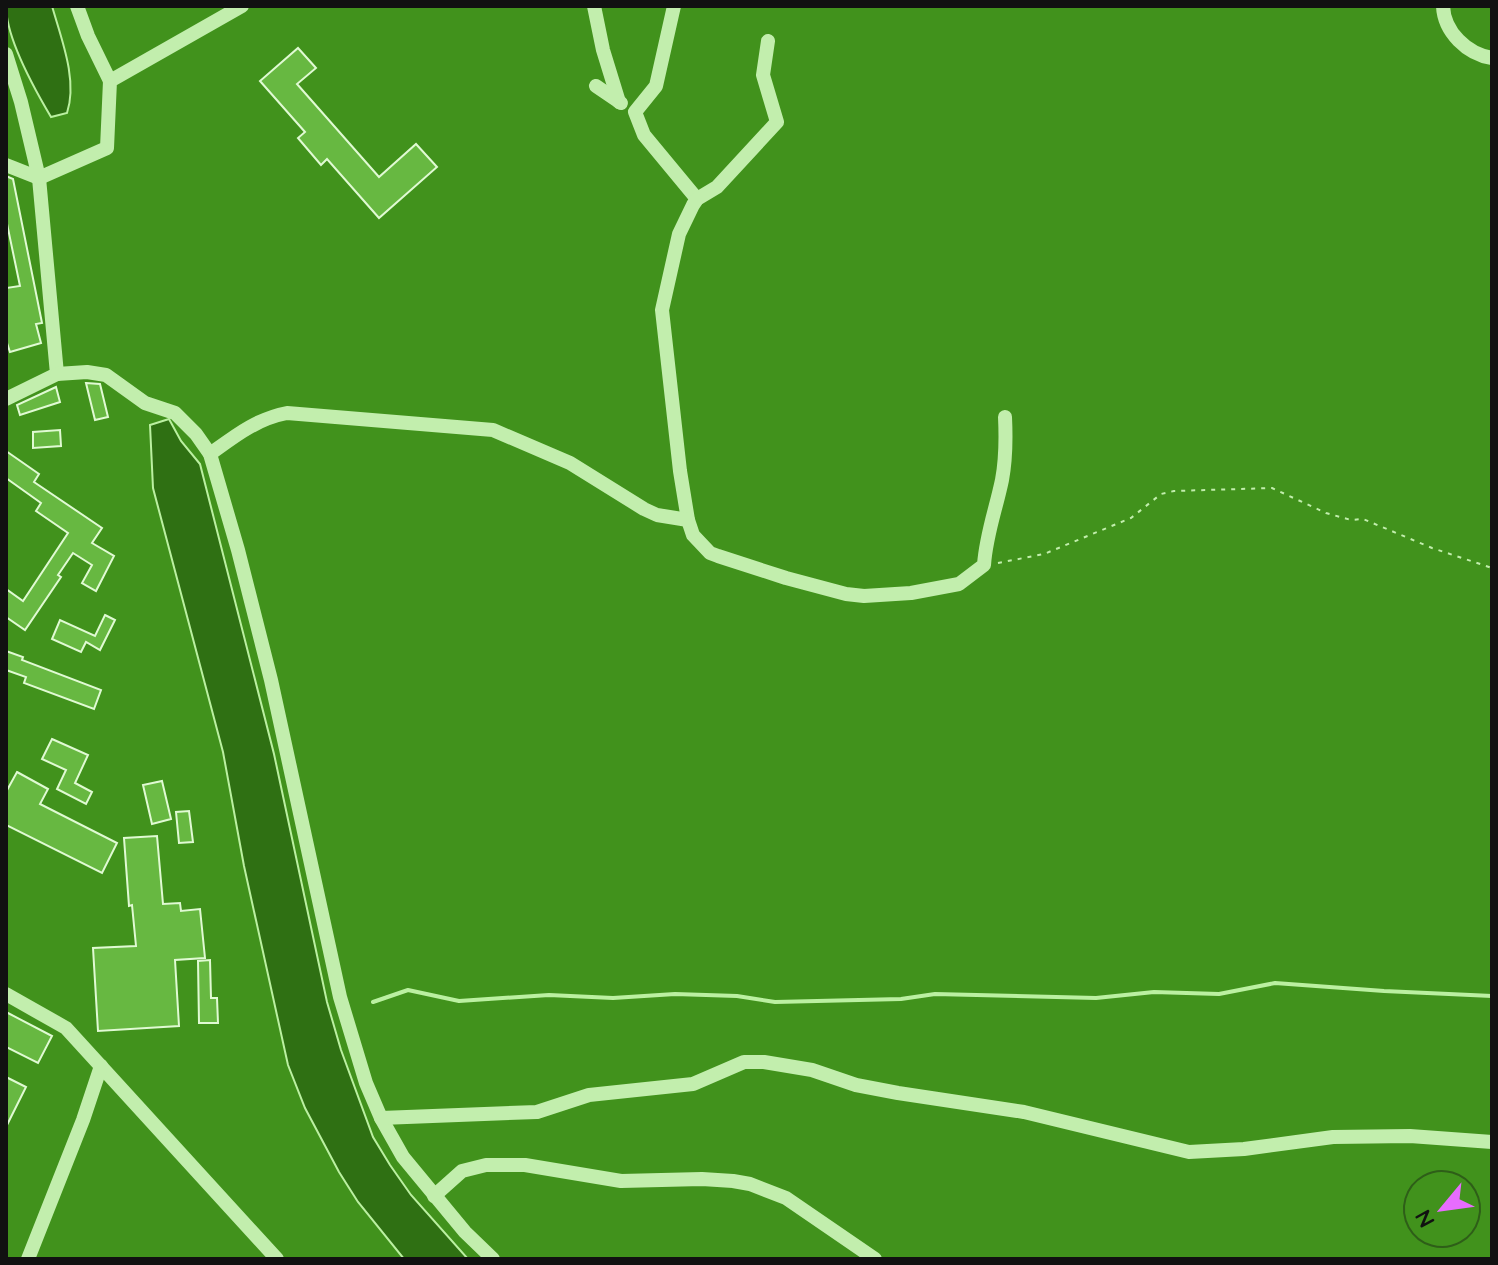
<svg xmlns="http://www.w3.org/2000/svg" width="1498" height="1265" viewBox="0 0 1498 1265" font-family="Quicksand,sans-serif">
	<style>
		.water { fill: #2f7013; stroke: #bbf0a1; stroke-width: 2 }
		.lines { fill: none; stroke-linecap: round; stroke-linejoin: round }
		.stream { stroke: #bbf0a1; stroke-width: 4 }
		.building { fill: #67b841; stroke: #e0fad3; stroke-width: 2 }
		.path { stroke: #c2eead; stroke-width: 2; stroke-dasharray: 4 6; stroke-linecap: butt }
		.street { stroke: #c2eead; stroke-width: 14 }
	</style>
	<rect width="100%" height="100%" fill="#41921c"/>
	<g class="water">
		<path d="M6,6H52C61,38 78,80 67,113L51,117C35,90 6,38 6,6Z"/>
		<polygon points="169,419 181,441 200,464 274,754 327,1002 341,1050 373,1137 390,1165 411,1195 468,1259 404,1259 358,1202 339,1172 305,1108 288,1065 244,866 223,752 153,488 150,425"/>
	</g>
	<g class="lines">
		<polyline class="stream" points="373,1002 408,990 459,1001 549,995 613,998 675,994 737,996 775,1002 901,999 935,994 1096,998 1154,992 1219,994 1275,983 1384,991 1492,996"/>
	</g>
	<g class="building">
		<polygon points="298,48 316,68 297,84 379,177 416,144 437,167 379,218 327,159 321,165 298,138 305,132 260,81"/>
		<polygon points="6,176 13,179 42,323 36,324 41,343 10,352 6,340 6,288 20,286 6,219"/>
		<polygon points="86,383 100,384 108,417 95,420"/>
		<polygon points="56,387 60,402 20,415 17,405"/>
		<polygon points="60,430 61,446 33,448 33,432"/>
		<polygon points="6,451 39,474 34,482 102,528 92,543 114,556 96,591 82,583 92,565 73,553 58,575 61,577 25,630 6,617 6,589 23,601 68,533 36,511 41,503 6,478"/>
		<polygon points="105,615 115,620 100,650 86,642 81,652 52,639 60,620 95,636"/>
		<polygon points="6,651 23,657 22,660 101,690 94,709 24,683 26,677 6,670"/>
		<polygon points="52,739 88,755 75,783 92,792 86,804 57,789 66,770 42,759"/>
		<polygon points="17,772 48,789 40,804 117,843 102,873 6,825 6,792"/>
		<polygon points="162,781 171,819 152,824 143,785"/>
		<polygon points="189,811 193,842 179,843 176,812"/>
		<polygon points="157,836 163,904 180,903 181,911 200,909 205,958 175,960 179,1026 98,1031 93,948 136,946 132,905 129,906 124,838"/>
		<polygon points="210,960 211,998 217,998 218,1023 199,1023 198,961"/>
		<polygon points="6,1012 52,1036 38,1063 6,1047"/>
		<polygon points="6,1077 26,1087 6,1127"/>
	</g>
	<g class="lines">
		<polyline class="path" points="998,563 1044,554 1131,518 1161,494 1174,491 1272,488 1326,513 1351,520 1363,519 1432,548 1492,568"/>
		<g class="street">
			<polyline points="77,6 88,36 110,81"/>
			<polyline points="594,6 603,50 619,102"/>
			<polyline points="674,6 656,86 635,112 644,135 697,199"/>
			<path d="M1443,6C1444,32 1467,54 1492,58"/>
			<path d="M768,41L763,75L777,122L717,187L697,199L693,205L679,234L662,310L680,471L688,520L693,535L710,553L718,556L786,578L846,594L864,596L911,593L959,584L984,565C986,535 996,509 1002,480C1006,459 1006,438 1005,417"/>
			<polyline points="6,54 21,102 39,178 57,374 6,399"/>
			<polyline points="596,86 621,103"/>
			<polyline points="6,165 39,178 107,148 110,81 242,6"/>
			<polyline points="57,374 87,372 106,375 145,403 175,413 196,434 210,454 238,550 271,680 340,997 366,1083 381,1118 403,1157 465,1232 493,1259"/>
			<path d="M210,454C235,436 256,419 287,413L493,430L570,463L644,509L657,515L688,520"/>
			<polyline points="6,994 66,1028 277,1259"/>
			<polyline points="381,1118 537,1112 589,1095 693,1084 744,1062 764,1062 812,1070 856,1085 898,1093 1024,1112 1189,1152 1244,1149 1333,1137 1410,1136 1492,1142"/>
			<polyline points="434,1196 462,1171 486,1165 525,1165 621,1181 702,1179 733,1181 750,1184 786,1198 875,1259"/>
			<polyline points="28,1259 83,1120 101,1066"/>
		</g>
	</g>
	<rect width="1498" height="1265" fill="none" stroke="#111111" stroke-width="16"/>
	<g transform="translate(1442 1209) rotate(241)"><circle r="38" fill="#41921c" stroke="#2e5e18" stroke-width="2"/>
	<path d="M0-6L14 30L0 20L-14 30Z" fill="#e76cfe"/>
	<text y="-12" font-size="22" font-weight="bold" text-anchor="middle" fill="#111111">N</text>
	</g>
</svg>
